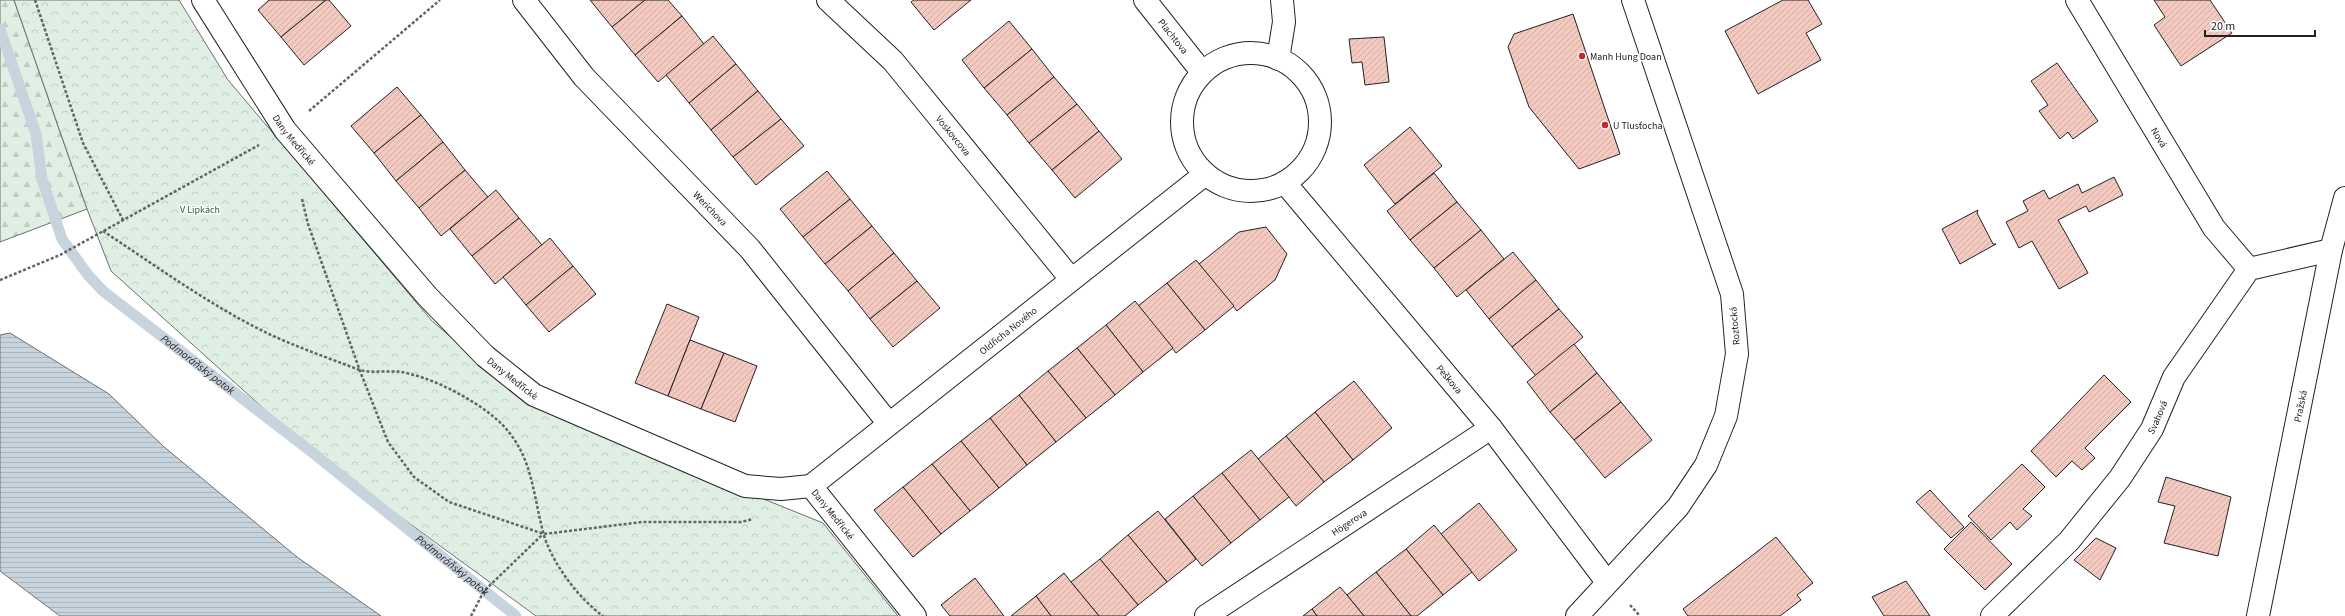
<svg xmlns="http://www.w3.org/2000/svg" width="2345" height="616" viewBox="0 0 2345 616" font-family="'Source Sans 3',sans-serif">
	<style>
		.forest { fill: url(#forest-firs); stroke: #6f6f6f }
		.park { fill: url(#park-crowns); stroke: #6f6f6f }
		.water { fill: url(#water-rules); stroke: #6f6f6f }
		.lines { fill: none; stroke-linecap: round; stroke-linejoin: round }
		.stream { stroke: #c7d3dd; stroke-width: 11 }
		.building { fill: url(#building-hatch); stroke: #222 }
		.minor-casing { stroke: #222; stroke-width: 24 }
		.tertiary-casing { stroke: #222; stroke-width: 24 }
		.secondary-casing { stroke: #222; stroke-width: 24 }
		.path { stroke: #646464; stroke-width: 2.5; stroke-dasharray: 3 2; stroke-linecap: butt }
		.minor { stroke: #fff; stroke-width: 22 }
		.tertiary { stroke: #fff; stroke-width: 22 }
		.secondary { stroke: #fff; stroke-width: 22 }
		.poi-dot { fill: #c62828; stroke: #fff; stroke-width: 1.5 }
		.labels { text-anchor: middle; stroke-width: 3; stroke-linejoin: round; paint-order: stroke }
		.street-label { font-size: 10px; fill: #222; stroke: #fff }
		.poi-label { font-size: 10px; fill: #222; stroke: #fff; text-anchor: start }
		.park-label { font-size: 10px; fill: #2f5e38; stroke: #fff }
		.water-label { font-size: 11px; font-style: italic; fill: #222; stroke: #fff }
	</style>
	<defs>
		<pattern id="forest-firs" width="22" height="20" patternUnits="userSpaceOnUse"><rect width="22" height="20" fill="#e0efe3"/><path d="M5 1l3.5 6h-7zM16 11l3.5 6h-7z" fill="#c0cdc2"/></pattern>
		<pattern id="park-crowns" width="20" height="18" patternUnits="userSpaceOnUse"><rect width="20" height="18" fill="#e0efe3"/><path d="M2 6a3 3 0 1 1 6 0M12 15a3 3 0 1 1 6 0" fill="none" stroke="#c0cdc2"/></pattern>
		<pattern id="water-rules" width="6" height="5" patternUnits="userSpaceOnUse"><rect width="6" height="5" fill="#c7d3dd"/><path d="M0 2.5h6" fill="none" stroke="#abb5bd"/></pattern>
		<pattern id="building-hatch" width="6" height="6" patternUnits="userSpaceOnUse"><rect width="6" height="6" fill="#f3c9c0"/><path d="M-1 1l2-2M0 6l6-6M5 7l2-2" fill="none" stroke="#d0aca5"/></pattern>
	</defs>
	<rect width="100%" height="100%" fill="#fff"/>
	<polygon class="forest" points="0,0 14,0 87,209 0,242"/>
	<polygon class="park" points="14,0 179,0 228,80 432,321 531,405 823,523 898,616 536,616 313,453 111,271 87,209"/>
	<polygon class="water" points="10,333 109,394 163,446 297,557 381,616 60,616 0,571 0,335"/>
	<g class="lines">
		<path class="stream" id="s1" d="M0,29L36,134L42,179L62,239L88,275L103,291L313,453L516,616"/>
	</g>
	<g class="building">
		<polygon points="269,0 326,0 281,37 258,10"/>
		<polygon points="326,0 329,0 351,26 304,65 281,37"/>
		<polygon points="590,0 645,0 612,27"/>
		<polygon points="645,0 668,0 682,16 635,55 612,27"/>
		<polygon points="914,0 971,0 934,30 911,2"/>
		<polygon points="1783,0 1808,0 1822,24 1806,33 1821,60 1758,94 1725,31"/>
		<polygon points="2154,0 2210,0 2232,33 2181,66 2154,25 2165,17"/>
		<polygon points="1573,14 1620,154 1579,169 1529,107 1508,47 1514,34"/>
		<polygon points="682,16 704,44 658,82 635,55"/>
		<polygon points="1009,21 1032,49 984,88 962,60"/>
		<polygon points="713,36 736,64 689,103 666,75"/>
		<polygon points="1384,37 1389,82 1365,85 1362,62 1352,63 1349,39"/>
		<polygon points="1032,49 1054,77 1007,115 984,88"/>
		<polygon points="2057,63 2098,121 2073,139 2068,132 2060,139 2039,111 2048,105 2031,81"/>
		<polygon points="736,64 758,91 711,130 689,103"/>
		<polygon points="1054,77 1077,104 1029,143 1007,115"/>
		<polygon points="397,87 421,115 374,153 351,126"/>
		<polygon points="758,91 781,119 733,157 711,130"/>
		<polygon points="1077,104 1099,131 1052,170 1029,143"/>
		<polygon points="421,115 443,142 396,181 374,153"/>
		<polygon points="781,119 804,146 756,185 733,157"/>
		<polygon points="1410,127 1442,166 1395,204 1364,165"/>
		<polygon points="1099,131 1122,159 1075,198 1052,170"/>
		<polygon points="443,142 465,170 419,208 396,181"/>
		<polygon points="465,170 488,197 441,236 419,208"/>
		<polygon points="827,171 850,199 803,237 780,209"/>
		<polygon points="1434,173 1457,202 1410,240 1387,211"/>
		<polygon points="2114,177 2123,195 2089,212 2086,206 2058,220 2088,273 2059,289 2032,241 2019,248 2006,222 2028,211 2023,201 2044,190 2049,199 2078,184 2082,193"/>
		<polygon points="496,190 519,218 472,256 450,229"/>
		<polygon points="850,199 872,226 825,264 803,237"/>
		<polygon points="1457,202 1481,230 1434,268 1410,240"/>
		<polygon points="1978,210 1977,213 1993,244 1996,244 1960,264 1942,229"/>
		<polygon points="519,218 542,245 495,284 472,256"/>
		<polygon points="872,226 894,253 848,291 825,264"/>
		<polygon points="1266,227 1287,254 1275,280 1237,311 1199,264 1239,232"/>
		<polygon points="1481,230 1504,259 1457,297 1434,268"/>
		<polygon points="550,238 573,266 526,305 503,277"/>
		<polygon points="1513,252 1536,280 1489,319 1466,290"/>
		<polygon points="894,253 917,281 870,319 848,291"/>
		<polygon points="1196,260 1234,306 1205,330 1167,283"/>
		<polygon points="573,266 596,294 549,332 526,305"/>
		<polygon points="1536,280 1559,309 1512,347 1489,319"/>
		<polygon points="917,281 940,308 893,347 870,319"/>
		<polygon points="1167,283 1205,330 1176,353 1138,306"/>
		<polygon points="1135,301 1173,348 1143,372 1106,325"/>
		<polygon points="667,304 699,317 668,396 635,383"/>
		<polygon points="1559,309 1583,337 1536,376 1512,347"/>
		<polygon points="1106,325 1143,372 1115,395 1077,348"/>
		<polygon points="690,340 724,353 701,409 668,396"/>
		<polygon points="1574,344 1597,373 1550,412 1527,382"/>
		<polygon points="1077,348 1115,395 1086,418 1048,371"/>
		<polygon points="724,353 757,366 735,422 701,409"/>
		<polygon points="1048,371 1086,418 1056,442 1019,395"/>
		<polygon points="1597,373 1621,402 1574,440 1550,412"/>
		<polygon points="2104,375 2131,402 2085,448 2095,458 2082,470 2072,461 2056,477 2031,451"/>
		<polygon points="1354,381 1392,428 1353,460 1315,412"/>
		<polygon points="1019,395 1056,442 1027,465 990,418"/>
		<polygon points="1621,402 1652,440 1605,478 1574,440"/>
		<polygon points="1315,412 1353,460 1324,482 1286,436"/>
		<polygon points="990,418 1027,465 999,488 961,441"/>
		<polygon points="1286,436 1324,482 1296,506 1258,459"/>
		<polygon points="961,441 999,488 970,511 932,464"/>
		<polygon points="1251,450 1289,497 1260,520 1222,473"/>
		<polygon points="932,464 970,511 941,534 903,487"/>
		<polygon points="2022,464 2045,487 2023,509 2032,516 2017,530 2010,522 1991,540 1968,516"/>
		<polygon points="1222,473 1260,520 1231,543 1193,496"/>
		<polygon points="2166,477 2231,497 2218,556 2164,543 2175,506 2158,502"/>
		<polygon points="903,487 941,534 913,557 874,510"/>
		<polygon points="1930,490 1964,527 1951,538 1916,502"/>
		<polygon points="1193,496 1231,543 1202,566 1165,519"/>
		<polygon points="1479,503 1517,550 1479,581 1441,534"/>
		<polygon points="1158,511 1196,559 1167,582 1128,535"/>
		<polygon points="1971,522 2012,564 1985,590 1944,549"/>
		<polygon points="1434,525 1472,572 1443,595 1406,549"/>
		<polygon points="1128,535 1167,582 1138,605 1100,559"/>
		<polygon points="1776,537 1813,583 1797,595 1801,600 1780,616 1688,616 1683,609"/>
		<polygon points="2096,538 2116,548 2100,580 2074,560"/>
		<polygon points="1406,549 1443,595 1417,616 1411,616 1376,572"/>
		<polygon points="1100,559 1138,605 1125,616 1099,616 1071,582"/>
		<polygon points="1376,572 1411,616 1364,616 1347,595"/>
		<polygon points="1064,573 1071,582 1099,616 1051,616 1036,596"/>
		<polygon points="975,578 1004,616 950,616 941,605"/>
		<polygon points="1906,581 1930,616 1884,616 1872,597"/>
		<polygon points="1340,587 1347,595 1364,616 1317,616 1312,609"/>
		<polygon points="1036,596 1051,616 1011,616"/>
		<polygon points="1312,609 1317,616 1303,616"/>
	</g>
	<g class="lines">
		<g class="minor-casing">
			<g id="minor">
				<path id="s2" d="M203,0L285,130L427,296L485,356L534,395L745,486L781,489L811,486L915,616"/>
				<path id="s3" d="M524,0L584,77L750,249L889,424"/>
				<path id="s4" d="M828,0L893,61L1071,279"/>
				<path id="s5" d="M1145,0L1202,72"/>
				<path id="s6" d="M2077,0L2214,228L2249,269"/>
				<circle cx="1251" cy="122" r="69"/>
				<polyline points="1278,59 1284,22 1282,0"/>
				<path id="s7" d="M1285,183L1491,428L1607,582"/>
				<path id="s8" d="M811,486L1204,175"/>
				<path id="s9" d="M1206,616L1491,428"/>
				<path id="s10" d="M1992,616L2069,541L2120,478L2152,429L2174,377L2249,269L2331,250"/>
			</g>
		</g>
		<g class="tertiary-casing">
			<polyline id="tertiary" points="1577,616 1678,507 1706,465 1726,416 1737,354 1732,294 1633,0"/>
		</g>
		<g class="secondary-casing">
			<g id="secondary">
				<path id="s11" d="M2258,616L2331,250L2345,198"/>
			</g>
		</g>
		<g class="path">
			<polyline points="35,0 83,143 123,220"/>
			<polyline points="309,111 440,0"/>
			<polyline points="302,199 308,224 360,371 388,442 414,477 449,502 544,534 642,522 741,522 753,519"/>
			<path d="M103,231C156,266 211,306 269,334C297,347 328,358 357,369C370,374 387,370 401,372C430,377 465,395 489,413C532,446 531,485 543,532C551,562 579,599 603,616"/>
			<polyline points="0,280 60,255 259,145"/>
			<polyline points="1630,605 1640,616"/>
			<polyline points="471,616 484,591 543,534"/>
		</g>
		<use href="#minor" class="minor"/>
		<use href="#tertiary" class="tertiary"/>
		<use href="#secondary" class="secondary"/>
	</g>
	<g class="poi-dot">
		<circle cx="1582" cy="56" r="4"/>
		<circle cx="1605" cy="125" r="4"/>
	</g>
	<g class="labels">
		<g class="street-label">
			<text dy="4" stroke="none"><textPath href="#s5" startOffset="46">Plachtova</textPath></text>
			<text dy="4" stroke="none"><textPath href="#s4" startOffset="185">Voskovcova</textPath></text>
			<text dy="4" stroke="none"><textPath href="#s6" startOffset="160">Nová</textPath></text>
			<text dy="4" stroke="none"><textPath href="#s2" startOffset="167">Dany Medřické</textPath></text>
			<text dy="4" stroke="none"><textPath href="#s3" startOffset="280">Werichova</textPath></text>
			<text transform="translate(1734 326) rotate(-95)" y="4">Roztocká</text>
			<text dy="4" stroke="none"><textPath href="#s8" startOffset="251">Oldřicha Nového</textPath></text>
			<text dy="4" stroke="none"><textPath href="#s2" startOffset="491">Dany Medřické</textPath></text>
			<text dy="4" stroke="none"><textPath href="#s7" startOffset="256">Peškova</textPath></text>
			<text dy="4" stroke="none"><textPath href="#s11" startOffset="214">Pražská</textPath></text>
			<text dy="4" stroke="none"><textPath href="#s10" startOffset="260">Svahová</textPath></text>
			<text dy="4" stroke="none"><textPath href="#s2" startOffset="850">Dany Medřické</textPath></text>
			<text dy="4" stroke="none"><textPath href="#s9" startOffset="171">Högerova</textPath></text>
		</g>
		<g class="poi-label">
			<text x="1590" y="60">Manh Hung Doan</text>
			<text x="1613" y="129">U Tlusťocha</text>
		</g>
		<g class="park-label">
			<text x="200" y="213">V Lipkách</text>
		</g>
		<g class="water-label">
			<text dy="4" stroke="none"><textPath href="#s1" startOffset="406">Podmoráňský potok</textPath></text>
			<text dy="4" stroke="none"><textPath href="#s1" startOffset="730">Podmoráňský potok</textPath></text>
		</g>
	</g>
	<path d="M2205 30v6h110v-6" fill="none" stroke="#222222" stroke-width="2"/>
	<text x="2211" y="30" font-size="12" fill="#222222" stroke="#ffffff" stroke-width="3" paint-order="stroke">20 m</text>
</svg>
